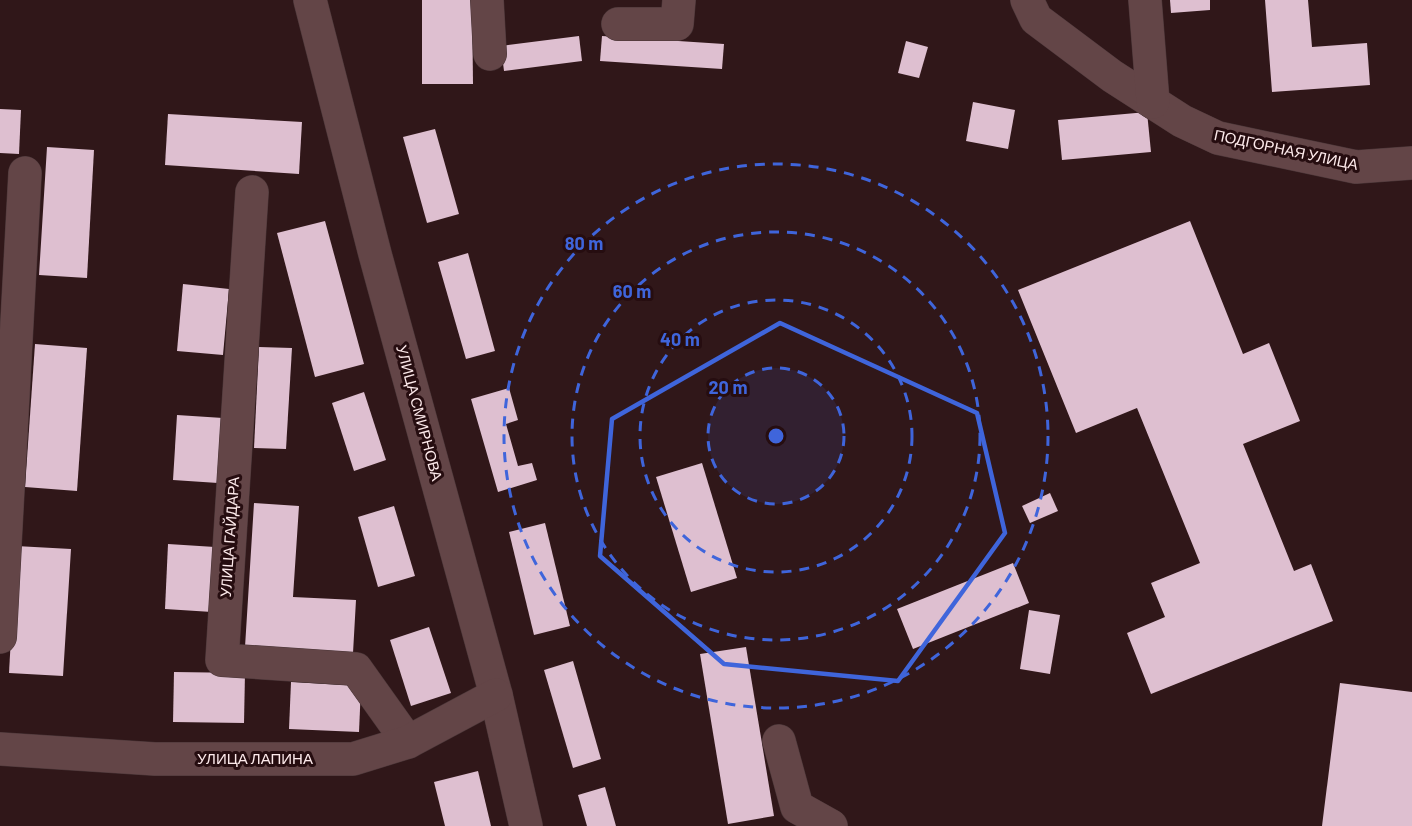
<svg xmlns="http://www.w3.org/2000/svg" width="1412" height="826" viewBox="0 0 1412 826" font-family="Barlow,sans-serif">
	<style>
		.building { fill: #debfd0 }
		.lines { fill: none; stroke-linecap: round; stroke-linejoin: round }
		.minor-casing { stroke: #4a3638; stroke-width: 34 }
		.minor { stroke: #634547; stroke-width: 33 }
		.marked { fill: none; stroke: #3f65db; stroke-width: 4.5; stroke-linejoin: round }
		.ring { fill: none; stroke: #3f65db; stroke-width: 3; stroke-dasharray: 10 8 }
		.labels { text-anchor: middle; stroke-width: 6; stroke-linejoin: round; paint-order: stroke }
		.street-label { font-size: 15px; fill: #fdeaeb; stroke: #260d10 }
		.centre { fill: #3f65db; stroke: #260d10; stroke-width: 3 }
		.ring-label { font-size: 18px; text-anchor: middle; font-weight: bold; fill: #3f65db; stroke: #260d10; stroke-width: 6; stroke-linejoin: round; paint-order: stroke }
	</style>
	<rect width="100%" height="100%" fill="#301719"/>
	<g class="building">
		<polygon points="422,0 472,0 473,84 422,84"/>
		<polygon points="1170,0 1210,0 1210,10 1171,13"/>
		<polygon points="1265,0 1308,0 1312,47 1367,43 1370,85 1272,92"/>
		<polygon points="579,36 582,61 504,71 501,46"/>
		<polygon points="602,36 724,44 722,69 600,61"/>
		<polygon points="906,41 928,47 919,78 898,73"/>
		<polygon points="973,102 1015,110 1008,149 966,141"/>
		<polygon points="0,109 21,110 19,154 0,153"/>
		<polygon points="1147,112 1151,152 1062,160 1058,120"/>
		<polygon points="168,114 302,122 299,174 165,165"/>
		<polygon points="435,129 459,214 427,223 403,137"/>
		<polygon points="47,147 94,150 87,278 39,275"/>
		<polygon points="325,221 364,364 315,377 277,233"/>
		<polygon points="1190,221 1243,354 1269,343 1300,421 1243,444 1294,571 1311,564 1333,621 1151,694 1127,633 1165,617 1151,583 1200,563 1137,408 1076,433 1018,290"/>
		<polygon points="468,253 495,351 466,359 438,262"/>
		<polygon points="183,284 229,289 223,355 177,351"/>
		<polygon points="35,344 87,348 77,491 25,487"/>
		<polygon points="259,347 292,348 286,449 254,448"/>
		<polygon points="509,388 518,420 506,424 518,466 532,463 537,480 498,492 471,399"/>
		<polygon points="364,392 386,460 354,471 332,403"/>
		<polygon points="177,415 223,418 218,483 173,480"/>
		<polygon points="702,463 737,578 691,592 656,477"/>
		<polygon points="1050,493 1058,511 1030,523 1022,506"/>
		<polygon points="254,503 299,506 293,597 356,600 353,653 245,647"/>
		<polygon points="394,506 415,576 378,587 358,517"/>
		<polygon points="545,523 570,626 534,635 509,532"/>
		<polygon points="168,544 215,547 212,612 165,609"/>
		<polygon points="16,546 71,549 63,676 9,673"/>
		<polygon points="1013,563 1029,603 913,649 897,609"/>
		<polygon points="1029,610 1060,615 1050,674 1020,669"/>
		<polygon points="429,627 451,693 411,706 390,640"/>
		<polygon points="746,647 774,816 728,824 700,654"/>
		<polygon points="573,661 601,759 573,768 544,670"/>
		<polygon points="174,672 245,673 244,723 173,722"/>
		<polygon points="291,682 361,686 359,732 289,729"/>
		<polygon points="1340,683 1412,692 1412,826 1322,826"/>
		<polygon points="478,771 491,826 445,826 434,782"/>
		<polygon points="605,787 616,826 587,826 578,795"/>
	</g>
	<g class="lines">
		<g class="minor-casing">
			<g id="minor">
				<polyline points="310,0 375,254 496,695 526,826"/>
				<polyline points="487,0 490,54"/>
				<polyline points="1027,0 1036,19 1112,76 1182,121 1218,138 1356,167 1412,163"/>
				<polyline points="1145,0 1153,102"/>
				<polyline points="618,24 677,24 679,0"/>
				<polyline points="252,192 222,660 356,669 408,742"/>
				<polyline points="0,637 25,173"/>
				<polyline points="779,741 797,807 831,826"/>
				<polyline points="0,749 155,759 353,759 408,742 496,695"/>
			</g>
		</g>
		<use href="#minor" class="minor"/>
	</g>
	<path class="marked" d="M780,323L977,413L1005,533L898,681L724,664L600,556L612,419Z"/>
	<circle cx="776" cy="436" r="68" fill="#3f65db" fill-opacity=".12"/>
	<g class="ring">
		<circle cx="776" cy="436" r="68"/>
		<circle cx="776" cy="436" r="136"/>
		<circle cx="776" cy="436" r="204"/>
		<circle cx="776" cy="436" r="272"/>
	</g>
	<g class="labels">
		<g class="street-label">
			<text transform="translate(1286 150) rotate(12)" y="5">ПОДГОРНАЯ УЛИЦА</text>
			<text transform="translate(419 413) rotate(75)" y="5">УЛИЦА СМИРНОВА</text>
			<text transform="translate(230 537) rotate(-86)" y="5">УЛИЦА ГАЙДАРА</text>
			<text x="255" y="764">УЛИЦА ЛАПИНА</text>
		</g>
	</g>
	<circle cx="776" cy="436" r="9" class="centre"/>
	<g class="ring-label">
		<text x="584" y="250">80 m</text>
		<text x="632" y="298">60 m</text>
		<text x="680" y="346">40 m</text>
		<text x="728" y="394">20 m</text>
	</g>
</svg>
